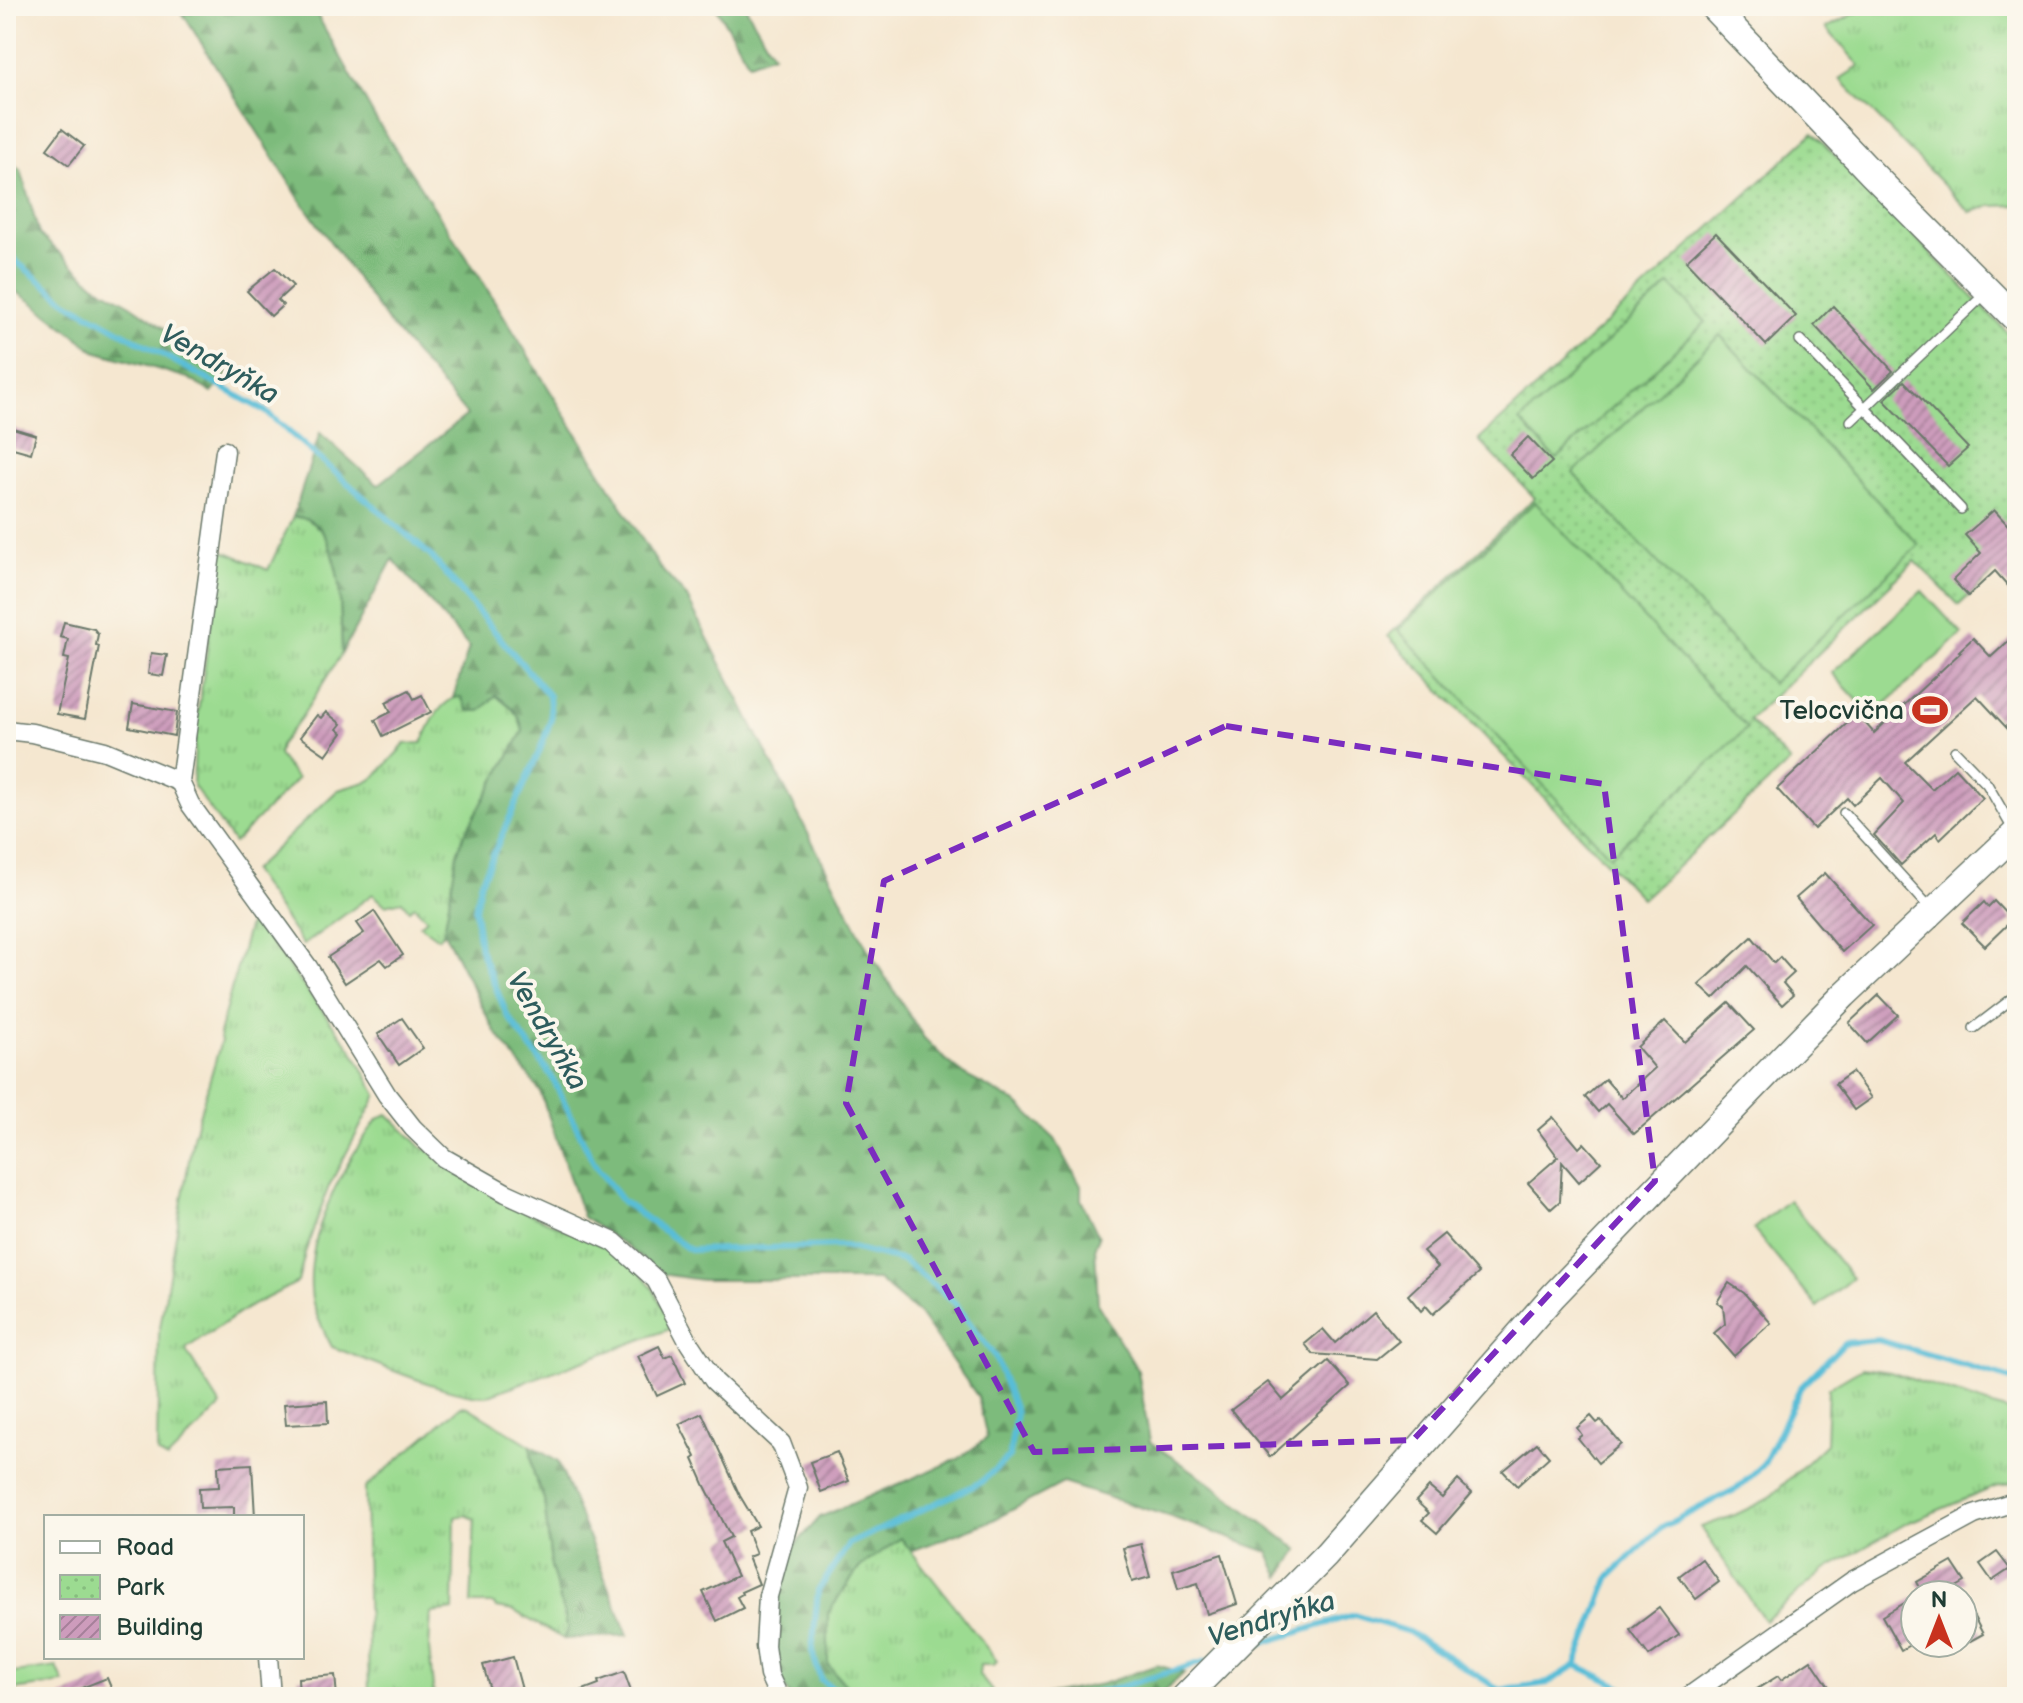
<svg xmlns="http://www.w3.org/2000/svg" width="2023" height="1703" viewBox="0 0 2023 1703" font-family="'Balsamiq Sans',sans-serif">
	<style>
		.grass { fill: url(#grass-tufts); stroke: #5e8c62; stroke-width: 2 }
		.forest { fill: url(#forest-firs); stroke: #4e7c58; stroke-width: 2 }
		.park { fill: url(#park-dots); stroke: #5e8c62; stroke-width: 2 }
		.garden { fill: #9cdb91; stroke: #5e8c62; stroke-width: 2 }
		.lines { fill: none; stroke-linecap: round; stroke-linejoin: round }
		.stream { stroke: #59bdd7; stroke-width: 6 }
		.building { fill: url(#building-hatch) }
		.lane-casing { stroke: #6a786b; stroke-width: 12 }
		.street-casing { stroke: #6a786b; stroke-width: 21 }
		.secondary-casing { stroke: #6a786b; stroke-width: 29 }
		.lane { stroke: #fff; stroke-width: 9 }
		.street { stroke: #fff; stroke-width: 18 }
		.secondary { stroke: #fff; stroke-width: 26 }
		.marked { fill: none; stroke: #7b2cbf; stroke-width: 6; stroke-dasharray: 16 10; stroke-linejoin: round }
		.labels { text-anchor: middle; stroke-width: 8; stroke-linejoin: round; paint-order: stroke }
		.poi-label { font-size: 26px; fill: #1f3d34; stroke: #fbf7ec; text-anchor: end }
		.water-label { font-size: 28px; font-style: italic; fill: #2e5d5d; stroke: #fbf7ec }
	</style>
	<defs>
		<pattern id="grass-tufts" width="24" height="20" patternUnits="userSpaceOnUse" patternTransform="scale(2)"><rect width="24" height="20" fill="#9cdb91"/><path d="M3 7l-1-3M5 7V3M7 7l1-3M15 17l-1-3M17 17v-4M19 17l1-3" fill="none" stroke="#86bd7e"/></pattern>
		<pattern id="forest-firs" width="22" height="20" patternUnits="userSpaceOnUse" patternTransform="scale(2)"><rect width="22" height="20" fill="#7dbb7b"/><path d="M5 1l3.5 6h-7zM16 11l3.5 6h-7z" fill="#696"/></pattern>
		<pattern id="park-dots" width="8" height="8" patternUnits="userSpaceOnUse" patternTransform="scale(2)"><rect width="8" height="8" fill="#9cdb91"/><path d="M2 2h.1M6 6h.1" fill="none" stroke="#86bd7e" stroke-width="1.8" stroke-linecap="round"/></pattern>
		<pattern id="building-hatch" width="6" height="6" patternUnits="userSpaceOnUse" patternTransform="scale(2)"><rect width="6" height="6" fill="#cd9cbc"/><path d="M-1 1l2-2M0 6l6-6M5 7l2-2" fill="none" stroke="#a6809a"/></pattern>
	</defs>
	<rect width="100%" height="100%" fill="#fbf7ec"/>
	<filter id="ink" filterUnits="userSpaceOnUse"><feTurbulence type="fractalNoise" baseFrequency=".0125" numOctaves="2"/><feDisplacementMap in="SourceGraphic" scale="16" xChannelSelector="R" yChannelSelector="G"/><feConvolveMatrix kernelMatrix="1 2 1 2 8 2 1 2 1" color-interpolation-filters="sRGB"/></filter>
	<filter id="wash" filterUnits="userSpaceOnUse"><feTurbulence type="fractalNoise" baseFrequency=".006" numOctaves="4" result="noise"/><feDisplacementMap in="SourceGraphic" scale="32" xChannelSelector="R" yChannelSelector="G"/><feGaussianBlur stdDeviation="1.8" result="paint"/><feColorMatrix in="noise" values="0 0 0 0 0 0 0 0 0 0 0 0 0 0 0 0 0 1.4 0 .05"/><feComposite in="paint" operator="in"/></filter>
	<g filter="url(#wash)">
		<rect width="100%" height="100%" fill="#f5e7d0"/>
		<g class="grass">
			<polygon points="1856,6 2017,6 2017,205 1991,206 1970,212 1840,79 1860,66 1826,28 1858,12"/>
			<polygon points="293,517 303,517 325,532 339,579 342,653 301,718 280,745 278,755 297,779 234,843 193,785 196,726 221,553 224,551 268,570"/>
			<path d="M495,695L517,713L523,731L464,835L457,854L444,932L438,938L420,925L427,919L414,906L409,910L402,901L385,905L373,894L303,945L252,871L338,790L369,781L377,775L405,744L422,743C430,725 439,700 461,696L472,711H479Z"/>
			<polygon points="251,917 353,1051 377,1095 329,1186 305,1253 298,1282 247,1308 187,1348 186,1351 221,1406 167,1459 157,1453 159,1333 193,1137 221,1041 219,1034"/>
			<path d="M388,1114L418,1144L517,1208L604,1246L636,1267L652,1287L668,1317L670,1329L486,1396C451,1397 368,1360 332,1347C323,1329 312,1310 311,1290C308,1236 336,1178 366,1135C373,1126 376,1117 388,1114Z"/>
			<polygon points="1862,1368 1890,1372 2017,1414 2017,1482 1995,1487 1907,1523 1822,1572 1765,1621 1701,1527 1735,1515 1768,1499 1826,1444 1828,1388"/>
			<polygon points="461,1406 468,1407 530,1445 534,1475 544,1499 551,1566 568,1630 564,1639 514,1611 496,1608 494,1604 471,1604 475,1519 466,1515 455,1517 453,1610 431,1613 429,1649 434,1697 369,1697 365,1488"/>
			<polygon points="901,1538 997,1661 994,1665 980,1665 979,1675 992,1691 982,1697 856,1697 828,1665 828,1613 860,1567"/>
		</g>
		<g class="forest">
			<path d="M178,6H312L375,118L479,276L660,568L686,596L868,950L924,1038L947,1061L968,1077L1016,1102L1055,1139L1081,1186V1200L1099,1237L1095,1246L1098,1305L1138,1371L1150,1442L1203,1478L1299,1550L1280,1577L1268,1552L1171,1517L1063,1483L991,1521L911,1551L901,1538L860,1567L828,1613V1665L856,1697H791L783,1685L773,1653L772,1625L787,1554L820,1517L958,1459L987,1438L978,1397L919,1314L878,1280H702L661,1274L629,1248L583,1217L540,1091L494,1030L444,932L457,854L464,835L523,731C520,713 510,706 496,695L480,711H468L461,697L453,698L469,647L393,559L342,653C340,617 346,516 293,517L320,433L378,485L467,415L387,321L299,198Z"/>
			<polygon points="715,6 745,6 773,54 749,63"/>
			<polygon points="6,159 21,170 39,234 94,284 131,305 228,373 212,393 188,378 95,351 32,302 6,285"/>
			<polygon points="530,1445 558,1462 628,1635 564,1639 568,1629 551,1566 544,1499 534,1475"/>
			<polygon points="1157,1665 1184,1673 1158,1697 1035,1697 1102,1684"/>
		</g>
		<polygon class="park" points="1813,133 2017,342 2017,551 1959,605 1915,561 1749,720 1790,762 1642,899 1388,636 1535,498 1479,440"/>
		<g class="garden">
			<polygon points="1670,284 1706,322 1556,459 1520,421"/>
			<polygon points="1720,335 1919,545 1772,683 1573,473"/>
			<polygon points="1535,502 1747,728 1610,856 1398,630"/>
			<polygon points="1922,591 1962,634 1872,716 1832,673"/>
			<polygon points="1789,1200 1852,1278 1817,1307 1753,1229"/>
			<polygon points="57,1667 64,1683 6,1691 6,1674"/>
		</g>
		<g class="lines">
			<g class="stream">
				<polyline points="6,247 18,263 67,302 265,411 431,556 549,696 551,719 540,750 480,884 475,910 480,949 507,1015 552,1077 595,1165 622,1201 690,1250 844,1246 904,1261 954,1302 995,1357 1016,1413 1009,1457 981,1482 849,1544 818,1591 812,1651 821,1680 847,1697"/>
				<polyline points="1247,1648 1354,1615 1409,1632 1500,1690 1548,1683 1576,1665 1610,1576 1662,1527 1738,1488 1764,1464 1800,1388 1844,1343 1878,1340 2011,1379 2017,1378"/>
				<polyline points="1576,1665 1643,1697"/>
				<polyline points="1067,1697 1110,1690 1206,1661"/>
			</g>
		</g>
		<g id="blocks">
			<g class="building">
				<polygon points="62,129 84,146 69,165 47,149"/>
				<polygon points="1716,233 1796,316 1766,345 1686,261"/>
				<polygon points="275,268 293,286 278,300 283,305 271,316 247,291"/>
				<polygon points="1833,306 1893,371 1874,389 1814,325"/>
				<polygon points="1904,381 1968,448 1948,466 1884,400"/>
				<polygon points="6,426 36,435 31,453 6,446"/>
				<polygon points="1528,437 1552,462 1533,479 1510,455"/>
				<polygon points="1994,510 2017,535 2017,596 1995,571 1968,596 1953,580 1981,553 1965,535"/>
				<polygon points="64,622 94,629 98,634 96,645 99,646 85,719 57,714 69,659 64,658 68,639 60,637"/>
				<polygon points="2017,633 2017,739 1977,696 1905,762 1932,789 1955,768 1983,798 1940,839 1936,833 1901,865 1874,835 1904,803 1882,778 1853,805 1847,798 1814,829 1777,789 1857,714 1874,733 1961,652 1959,651 1973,638 1991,657"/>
				<polygon points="151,653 167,655 163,676 148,674"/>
				<polygon points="409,690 414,699 422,695 431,712 383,736 375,720 391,712 386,702"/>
				<polygon points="133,704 177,712 174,736 129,727"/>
				<polygon points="326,712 341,724 337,729 342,733 326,755 300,737 317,715 321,718"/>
				<polygon points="1825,873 1872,925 1842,952 1796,898"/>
				<polygon points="1994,901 2012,920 1985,946 1962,923 1984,902 1988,907"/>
				<polygon points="374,911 403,955 387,966 381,959 345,983 328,957 364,933 357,923"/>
				<polygon points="1752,937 1774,963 1780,957 1794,973 1783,983 1793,995 1782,1005 1747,966 1714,999 1699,985"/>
				<polygon points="1879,995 1898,1015 1867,1043 1849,1023"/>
				<polygon points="1729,1003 1754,1030 1634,1134 1607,1104 1598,1112 1585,1097 1605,1079 1622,1098 1655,1068 1637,1047 1665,1021 1685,1042"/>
				<polygon points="402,1018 423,1048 399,1065 378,1034"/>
				<polygon points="1852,1072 1871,1098 1854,1110 1835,1084"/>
				<polygon points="1553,1117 1579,1148 1584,1143 1601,1162 1579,1182 1562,1162 1560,1201 1551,1209 1528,1183 1558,1157 1538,1130"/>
				<polygon points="1444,1234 1479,1273 1433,1314 1426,1306 1421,1311 1408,1295 1438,1267 1423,1251"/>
				<polygon points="1729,1283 1744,1293 1771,1323 1734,1356 1714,1333 1725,1324 1723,1306 1717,1302"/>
				<polygon points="1373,1310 1399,1341 1377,1359 1313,1354 1305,1344 1323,1329 1335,1343"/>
				<polygon points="659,1346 665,1358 672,1355 685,1383 657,1396 638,1356"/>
				<polygon points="1328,1361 1350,1386 1270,1457 1231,1410 1268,1382 1283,1400"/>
				<polygon points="327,1401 328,1423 286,1425 284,1404"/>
				<polygon points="702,1413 740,1496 758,1526 747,1531 756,1554 748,1557 759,1584 741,1592 742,1594 737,1597 743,1608 717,1621 703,1592 737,1576 721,1542 731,1537 704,1484 693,1459 696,1457 679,1424"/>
				<polygon points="1591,1416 1597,1423 1601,1420 1621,1444 1598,1463 1578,1438 1582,1435 1577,1428"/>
				<polygon points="1537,1443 1549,1457 1517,1486 1503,1471"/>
				<polygon points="837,1452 849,1481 821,1492 810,1462"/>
				<polygon points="252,1464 255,1517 234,1517 234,1507 200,1508 199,1488 219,1487 218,1466"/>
				<polygon points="1458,1480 1472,1493 1437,1533 1422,1520 1429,1513 1416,1501 1429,1487 1442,1498"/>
				<polygon points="1141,1544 1150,1577 1132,1582 1123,1548"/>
				<polygon points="1997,1552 2010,1569 1992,1581 1980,1564"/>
				<polygon points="1222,1554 1237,1604 1207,1614 1198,1583 1178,1589 1173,1570"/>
				<polygon points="1702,1559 1719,1582 1696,1599 1679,1576"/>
				<polygon points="1952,1562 1965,1582 1942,1595 1924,1595 1917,1582"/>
				<polygon points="1915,1597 1915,1642 1901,1650 1882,1616"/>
				<polygon points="1659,1608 1679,1635 1649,1656 1630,1630"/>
				<polygon points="1974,1617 1983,1634 1963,1645 1963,1623"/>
				<polygon points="513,1657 524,1697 492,1697 483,1665"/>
				<polygon points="1811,1660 1836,1697 1744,1697 1778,1676 1781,1680"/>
				<polygon points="624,1672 633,1697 570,1697 570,1695 599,1684 598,1681"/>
				<polygon points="335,1675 337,1697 299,1697 298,1678"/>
				<polygon points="107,1678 115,1697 61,1697 61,1696"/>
			</g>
		</g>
	</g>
	<g filter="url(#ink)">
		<use href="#blocks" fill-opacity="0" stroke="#6a786b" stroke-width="2"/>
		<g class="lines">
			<g class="lane-casing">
				<g id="lane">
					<polyline points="1800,340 1961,509"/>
					<polyline points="1851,421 1986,293"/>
					<polyline points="1955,751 1987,784 2010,824 2017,830"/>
					<polyline points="1844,813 1931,909"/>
					<polyline points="1974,1028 2017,995"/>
				</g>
			</g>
			<g class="street-casing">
				<g id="street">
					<polyline points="225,451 180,782 190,804 308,967 387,1095 413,1128 444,1158 506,1193 614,1242 656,1280 689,1343 714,1381 781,1443 798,1488 768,1596 765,1646 769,1675 779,1697"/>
					<polyline points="6,730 32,733 105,751 180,782"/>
					<polyline points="268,1657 271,1697"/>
					<polyline points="1688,1697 1852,1581 1974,1515 2017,1501"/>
				</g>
			</g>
			<g class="secondary-casing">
				<g id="secondary">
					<polyline points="1712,6 1872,174 2017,320"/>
					<polyline points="1185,1697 1326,1555 1553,1296 1784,1056 1844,995 2017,832"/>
				</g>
			</g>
			<use href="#lane" class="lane"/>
			<use href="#street" class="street"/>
			<use href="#secondary" class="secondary"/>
		</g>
	</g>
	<path class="marked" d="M1226,726L1604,784L1655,1181L1413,1440L1034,1452L846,1103L884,881Z"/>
	<defs>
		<g id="stadium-bare" transform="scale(2.76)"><path d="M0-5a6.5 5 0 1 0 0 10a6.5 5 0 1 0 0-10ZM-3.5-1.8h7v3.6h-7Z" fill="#c8321e" stroke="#fbf7ec" stroke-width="2.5" paint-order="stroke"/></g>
	</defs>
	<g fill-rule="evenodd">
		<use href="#stadium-bare" x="1930" y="710"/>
	</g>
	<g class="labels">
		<g class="poi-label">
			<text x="1904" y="719">Telocvična</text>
		</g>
		<g class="water-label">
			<text transform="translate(220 363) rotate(30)" y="10">Vendryňka</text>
			<text transform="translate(548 1030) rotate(60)" y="10">Vendryňka</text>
			<text transform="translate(1271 1618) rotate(-17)" y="10">Vendryňka</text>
		</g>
	</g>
	<rect width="2023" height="1703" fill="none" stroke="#fbf7ec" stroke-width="32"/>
	<rect x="44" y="1515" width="260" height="144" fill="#fbf7ec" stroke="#a3ada2" stroke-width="2"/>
	<rect x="60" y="1541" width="40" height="12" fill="#ffffff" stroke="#a3ada2" stroke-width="2"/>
	<text x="116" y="1555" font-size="24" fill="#1f3d34">Road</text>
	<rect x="60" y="1575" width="40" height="24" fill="url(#park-dots)" stroke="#a3ada2" stroke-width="2"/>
	<text x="116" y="1595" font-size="24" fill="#1f3d34">Park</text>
	<rect x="60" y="1615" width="40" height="24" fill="url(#building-hatch)" stroke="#a3ada2" stroke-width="2"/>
	<text x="116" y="1635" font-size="24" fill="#1f3d34">Building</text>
	<g transform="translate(1939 1619)"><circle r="38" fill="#fbf7ec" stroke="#a3ada2" stroke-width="2"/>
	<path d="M0-6L14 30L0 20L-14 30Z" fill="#c8321e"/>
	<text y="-12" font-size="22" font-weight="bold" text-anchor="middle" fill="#1f3d34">N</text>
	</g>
</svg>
